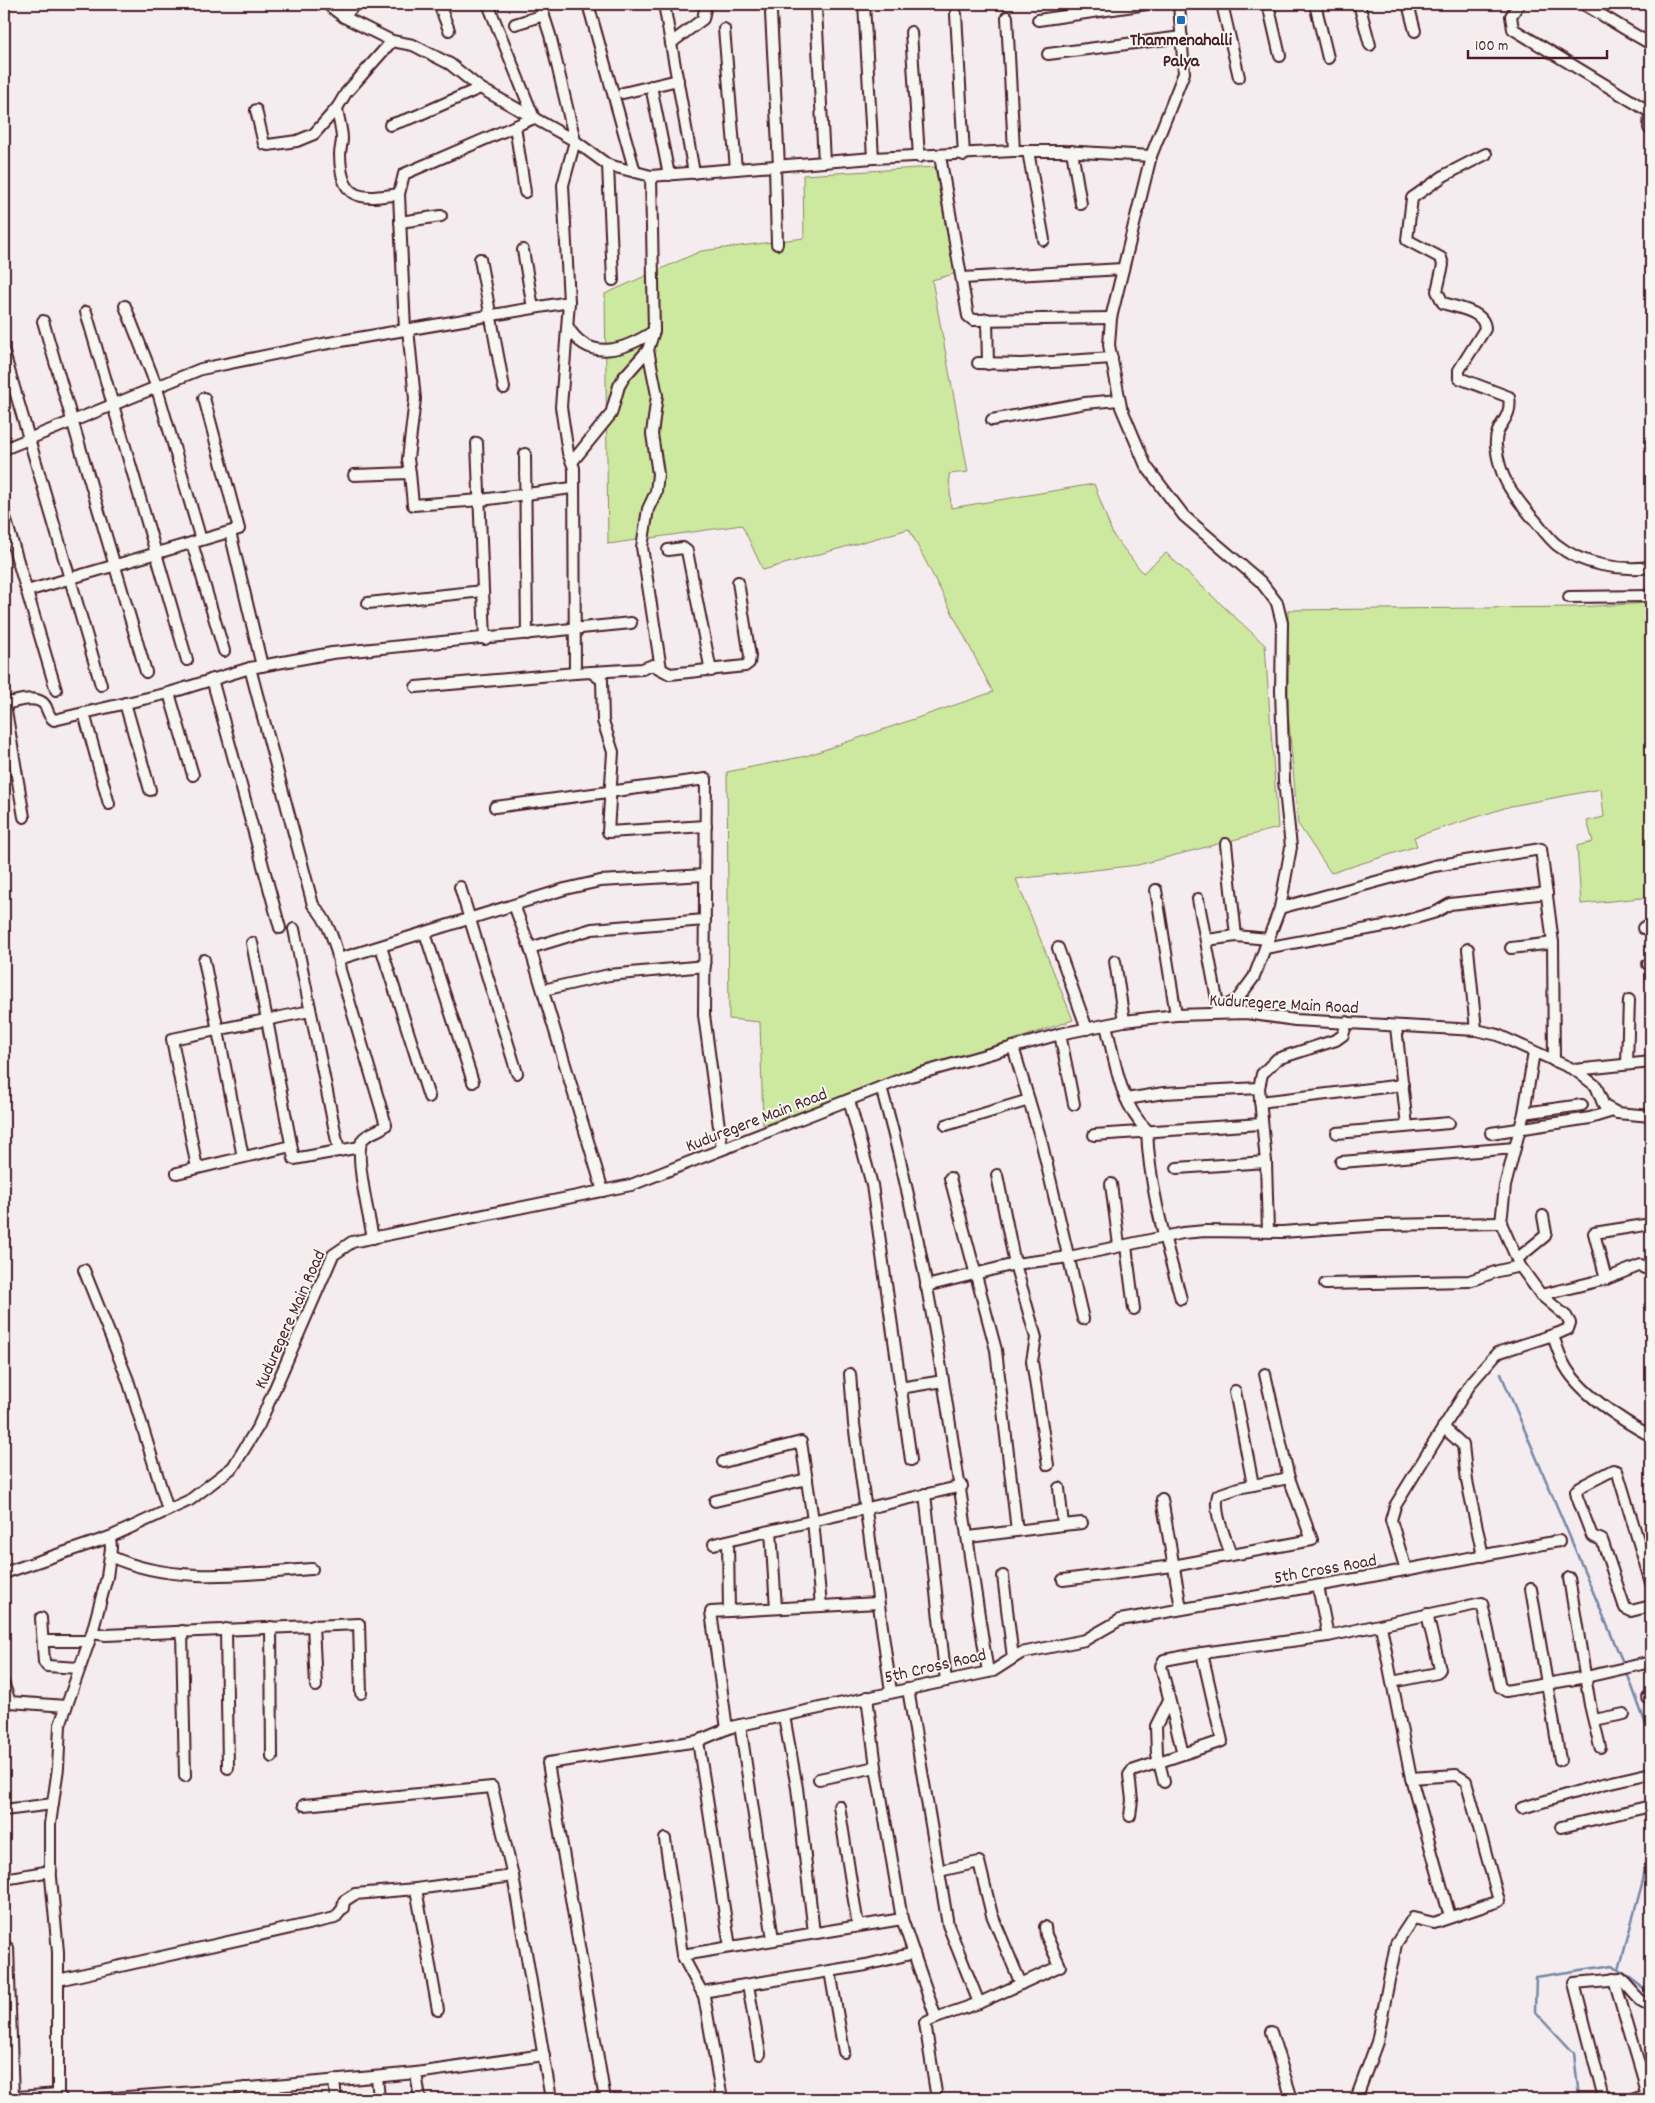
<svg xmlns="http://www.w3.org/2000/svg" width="1655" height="2103" viewBox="0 0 1655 2103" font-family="Dekko,sans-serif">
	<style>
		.green { fill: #cde99f; stroke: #8c8465 }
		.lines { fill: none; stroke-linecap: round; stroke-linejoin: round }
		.stream { stroke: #7688a3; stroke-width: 2.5 }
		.minor-casing { stroke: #4a1f2b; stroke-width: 14 }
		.minor { stroke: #f6f6f2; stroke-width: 10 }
		.poi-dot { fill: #1f6fb2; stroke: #f6f6f2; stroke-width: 2 }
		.labels { text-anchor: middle; stroke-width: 4; stroke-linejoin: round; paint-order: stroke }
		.poi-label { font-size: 18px; font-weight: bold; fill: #4a1f2b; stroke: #f6f6f2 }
		.street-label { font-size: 18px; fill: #4a1f2b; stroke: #f6f6f2 }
	</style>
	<rect width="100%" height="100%" fill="#f5ecf0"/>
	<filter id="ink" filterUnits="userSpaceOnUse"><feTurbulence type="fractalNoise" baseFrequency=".02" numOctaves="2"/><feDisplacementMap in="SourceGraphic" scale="10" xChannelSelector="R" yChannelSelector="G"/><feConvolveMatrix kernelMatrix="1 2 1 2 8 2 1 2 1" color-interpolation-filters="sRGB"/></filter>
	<g filter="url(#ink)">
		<g class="green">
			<polygon points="935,167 954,274 932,280 968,472 949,474 951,508 1094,484 1113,535 1143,573 1166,553 1265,645 1278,828 1138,865 1016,879 1073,1020 763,1125 760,1022 729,1019 727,772 806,756 993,692 909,529 763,570 742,525 608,544 605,294 701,251 804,238 803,175"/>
			<polygon points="1651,603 1651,897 1581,904 1577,846 1593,842 1587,821 1604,817 1601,789 1511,806 1414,837 1417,846 1331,873 1298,824 1288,713 1288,610 1576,607"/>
		</g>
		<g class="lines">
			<g class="stream">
				<polyline points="1501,1374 1624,1665"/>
				<polyline points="1626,1670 1649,1733 1651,1752"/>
				<polyline points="1619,1969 1643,1880 1651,1826"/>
				<polyline points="1579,2099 1574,2053 1535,2011 1536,1977 1613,1965 1651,1994"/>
			</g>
			<g class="minor-casing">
				<g id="minor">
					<polyline points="327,4 344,17 392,41 413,45 450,64 480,88 575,141 608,165 651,176 873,158 1014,151 1062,151 1151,156"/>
					<polyline points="439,4 449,30"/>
					<polyline points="540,4 550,35 575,141 563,185 569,302 561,407 568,453 574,468 575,673"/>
					<polyline points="588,4 635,172"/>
					<polyline points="664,4 694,173"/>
					<polyline points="864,4 873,158"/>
					<polyline points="1179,4 1184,73 1151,156 1111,318 1109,345 1121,407 1146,466 1184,516 1261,582 1277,603 1282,623 1281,691 1284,781 1291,847 1280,908 1254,977 1237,1000 1213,1013"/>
					<polyline points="1222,4 1239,77"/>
					<polyline points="1268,4 1280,56"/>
					<polyline points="1315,4 1328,58"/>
					<polyline points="1359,4 1370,45"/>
					<polyline points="1408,4 1415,31"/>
					<polyline points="1519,4 1511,16 1513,29 1650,112 1649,128"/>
					<path d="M1583,4C1606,17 1627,31 1651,44"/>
					<polyline points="816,9 824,162"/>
					<polyline points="771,13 779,166"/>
					<polyline points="956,14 964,155"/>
					<polyline points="344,17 355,4"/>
					<polyline points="1007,17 1014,151"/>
					<polyline points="1038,20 1147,4"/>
					<polyline points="515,24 544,15"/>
					<polyline points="724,29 736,169"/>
					<polyline points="911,32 919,157"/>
					<polyline points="671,43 703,19 706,4"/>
					<polyline points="1048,54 1182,37"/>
					<polyline points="651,86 669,175"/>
					<polyline points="623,93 678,80"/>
					<path d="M337,108C338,118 342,129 342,139C342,144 340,149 340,155C341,201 360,200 399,194"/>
					<polyline points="256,110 264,144 268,145 297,141 314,134 337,108 346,93 392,41"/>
					<polyline points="390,125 414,117 480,88"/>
					<polyline points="515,126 525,192"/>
					<polyline points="1028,151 1044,240"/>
					<polyline points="1072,151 1081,204"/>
					<path d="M1486,154L1445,175L1412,198L1407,240L1441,258L1443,265L1437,291L1443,303C1458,308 1485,311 1485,329L1459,370V378L1509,397C1513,421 1494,423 1496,446C1500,479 1511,492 1531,516C1540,525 1547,537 1557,545C1582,565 1620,571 1651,567"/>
					<polyline points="940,156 968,316 973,320 1111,318"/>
					<polyline points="608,165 613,280"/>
					<polyline points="775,166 777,244"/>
					<polyline points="651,176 654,331 648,350 657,395 652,434 658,474 656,492 648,509 642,547 661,669"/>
					<polyline points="400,222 441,216"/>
					<polyline points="523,250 533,308"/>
					<polyline points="480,259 504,388"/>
					<polyline points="963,278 1123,269"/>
					<polyline points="125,306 156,385 201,540"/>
					<polyline points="86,312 187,660"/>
					<polyline points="987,319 988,364"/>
					<polyline points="43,321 146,672"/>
					<path d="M568,327C589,363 625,350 654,331"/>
					<polyline points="408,329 415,399 408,459 410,473"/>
					<polyline points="405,330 399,194 404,174 534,118 488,4"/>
					<polyline points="4,353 101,685"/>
					<polyline points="978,363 1022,364 1112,358"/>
					<polyline points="992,420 1085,403 1119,400"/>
					<polyline points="477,443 485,639"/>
					<polyline points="4,449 201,369 323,344 569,302"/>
					<polyline points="525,454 527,634"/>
					<polyline points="572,462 611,414 619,386 624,377 648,350"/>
					<polyline points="354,475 410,473 413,505 481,500 572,488"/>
					<polyline points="4,514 56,690"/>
					<polyline points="230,532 262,666"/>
					<polyline points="192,543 224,651"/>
					<polyline points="668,550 683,548 687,551 711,671"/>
					<polyline points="27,591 239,529 204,398"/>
					<polyline points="1569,597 1651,596"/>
					<polyline points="368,603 483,591"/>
					<path d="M250,668L313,905C328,919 338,949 340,970L386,1125C380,1131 368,1133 363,1139C353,1151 370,1221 373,1238"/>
					<polyline points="591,672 602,680 603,721 613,752 608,832 706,826"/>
					<polyline points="212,679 280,928"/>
					<polyline points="416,687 575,673 642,669 653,665 670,674 745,666 749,663 750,656 738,582"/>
					<polyline points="169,693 193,775"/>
					<polyline points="4,699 24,817"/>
					<polyline points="125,703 150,790"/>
					<path d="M4,704C15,702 39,693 46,707C48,712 49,717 54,720L169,693L250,668L332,653L631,623"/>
					<polyline points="84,713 109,804"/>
					<polyline points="495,807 706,779 704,1015 722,1149"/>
					<polyline points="1226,844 1236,936"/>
					<polyline points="460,887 517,1073"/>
					<polyline points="1156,890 1176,1015"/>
					<polyline points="1198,899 1219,1010"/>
					<polyline points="514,905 530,948 603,1191"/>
					<polyline points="1280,908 1434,866 1541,849 1553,943 1554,1061"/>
					<polyline points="1643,928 1651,928"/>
					<polyline points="294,929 339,1151"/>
					<polyline points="425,933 473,1082"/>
					<polyline points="1207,940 1236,936 1268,939"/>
					<polyline points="252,943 294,1159 360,1147"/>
					<polyline points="381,947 429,1097"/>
					<polyline points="530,948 592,929 705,920"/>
					<polyline points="1058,948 1087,1029"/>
					<polyline points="1265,948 1395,924 1436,912 1450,904 1547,893"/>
					<polyline points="1511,948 1553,943"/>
					<polyline points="1468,949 1476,1030"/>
					<polyline points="339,959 565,889 600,881 705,875"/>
					<polyline points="204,960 243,1157"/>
					<polyline points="1115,961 1124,1021"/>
					<polyline points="1648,964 1651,964"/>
					<polyline points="543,990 609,975 705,966"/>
					<path d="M1106,1025C1115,1060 1120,1105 1147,1130C1149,1188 1166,1243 1181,1299"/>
					<polyline points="1396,1027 1407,1126"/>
					<polyline points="1060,1034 1074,1104"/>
					<polyline points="1013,1047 1041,1140 1083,1319"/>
					<polyline points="1627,1064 1629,1000"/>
					<polyline points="1575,1070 1651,1062"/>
					<path d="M881,1087C935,1278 956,1477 988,1672"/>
					<polyline points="1126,1099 1164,1093 1259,1088"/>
					<polyline points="849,1100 872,1185 911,1460"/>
					<polyline points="1260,1102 1403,1085"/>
					<polyline points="1524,1113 1582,1105"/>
					<polyline points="946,1125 1029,1100"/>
					<polyline points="1337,1133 1449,1123"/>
					<polyline points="1491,1133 1590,1118 1613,1111"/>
					<polyline points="1094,1135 1261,1124"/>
					<polyline points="1341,1162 1515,1148"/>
					<polyline points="197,1168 172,1039 310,1011"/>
					<polyline points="1177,1168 1266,1162"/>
					<polyline points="177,1173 291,1146"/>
					<polyline points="997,1175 1015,1264 1036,1338 1032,1361 1048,1465"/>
					<polyline points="950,1178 996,1350 1017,1531"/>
					<polyline points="1111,1184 1119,1245"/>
					<polyline points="1268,1231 1266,1162 1259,1088 1262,1074 1277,1059 1336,1040 1343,1035 1347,1022"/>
					<polyline points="1126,1246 1134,1309"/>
					<polyline points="1517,1259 1545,1236 1546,1233 1543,1216"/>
					<polyline points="84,1270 128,1380 168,1510"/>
					<polyline points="1606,1279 1641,1265 1644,1268 1651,1266"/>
					<polyline points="1325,1284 1469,1281 1498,1271 1520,1266"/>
					<polyline points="926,1286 1015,1264 1069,1257 1183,1233 1205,1231 1282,1232 1381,1225 1501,1223"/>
					<polyline points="1541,1295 1606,1279 1594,1233 1651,1224"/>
					<path d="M1553,1336C1556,1344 1559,1354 1563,1362C1577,1392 1623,1421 1651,1436"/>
					<polyline points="850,1374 854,1424 891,1692"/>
					<polyline points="900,1388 943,1381"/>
					<polyline points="1235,1391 1253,1485"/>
					<polyline points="1443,1427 1463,1445 1467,1481 1483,1556"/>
					<polyline points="723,1462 801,1442 813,1520 821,1606"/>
					<polyline points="925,1494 946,1681"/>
					<polyline points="1162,1499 1181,1608"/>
					<polyline points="715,1501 807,1479"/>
					<polyline points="1063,1525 1082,1523"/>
					<polyline points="771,1531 776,1608"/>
					<polyline points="969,1537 1063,1525 1059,1488"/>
					<polyline points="728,1541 729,1611"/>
					<polyline points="714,1544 962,1486"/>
					<path d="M1231,1555C1226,1538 1213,1513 1218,1495L1238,1488L1289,1478"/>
					<path d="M110,1556C172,1585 246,1574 312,1569"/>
					<polyline points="1406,1570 1391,1520 1395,1506 1471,1383 1497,1353 1559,1333 1568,1329 1570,1323 1566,1316 1541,1295 1520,1266 1501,1223 1505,1186 1524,1113 1534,1052"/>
					<polyline points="4,1573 110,1537 190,1500 233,1467 259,1425 333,1255 352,1242 631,1185 907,1077 1060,1034 1124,1021 1176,1015 1246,1013 1295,1020 1476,1030 1498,1035 1575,1070 1596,1086 1604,1106 1617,1113 1651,1116"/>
					<polyline points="1003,1576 1013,1658"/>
					<polyline points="1569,1578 1590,1705 1600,1747"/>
					<polyline points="1063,1580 1173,1566 1312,1540 1289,1478 1265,1374"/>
					<polyline points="1651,1583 1619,1477 1617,1471 1613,1470 1580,1487 1576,1491 1577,1497 1592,1536 1602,1540 1625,1608 1631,1611 1651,1606"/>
					<polyline points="1318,1586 1328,1636"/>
					<polyline points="1531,1589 1560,1760"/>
					<polyline points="41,1618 44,1662 47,1666 79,1668"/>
					<polyline points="313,1625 316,1686"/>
					<polyline points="271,1627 272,1757"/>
					<polyline points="226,1629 228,1768"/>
					<polyline points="182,1631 185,1776"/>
					<polyline points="92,1633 106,1635 359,1624 361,1693"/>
					<polyline points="44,1641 89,1641"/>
					<polyline points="1392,1682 1437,1673 1440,1669 1427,1614"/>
					<polyline points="4,1685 10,1702 66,1706"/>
					<polyline points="908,1689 948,1925 979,2003"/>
					<polyline points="867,1697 876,1767 902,1919"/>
					<polyline points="1648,1698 1651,1697"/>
					<polyline points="784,1716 797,1788 814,1933"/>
					<polyline points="1594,1720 1624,1714"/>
					<polyline points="740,1725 773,1939"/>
					<polyline points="727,1729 711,1612 878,1603"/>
					<polyline points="698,1741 730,1947"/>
					<polyline points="1183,1754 1161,1666 1164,1660 1202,1653"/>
					<polyline points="1411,1778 1450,1917"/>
					<polyline points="819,1779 876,1767"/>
					<polyline points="1164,1782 1157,1754 1156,1726 1169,1700"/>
					<polyline points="304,1805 492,1787 513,1876 551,2099"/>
					<polyline points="839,1806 858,1926"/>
					<polyline points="1522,1808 1603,1784 1651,1773"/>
					<polyline points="4,1810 53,1804"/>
					<polyline points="1130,1816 1132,1800 1129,1775 1132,1771 1222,1741 1202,1653 1328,1636 1482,1603 1500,1687 1506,1691 1586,1677 1651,1662"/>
					<polyline points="1561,1827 1651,1806"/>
					<polyline points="665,1839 682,1955 902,1919 936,2018 979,2003 1060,1966 1046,1935 1045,1927"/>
					<polyline points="939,1871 979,1862 992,1915 1021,1984"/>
					<polyline points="4,1879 51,1871"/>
					<polyline points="416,1889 438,2010"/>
					<polyline points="8,1948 13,2099"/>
					<polyline points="682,1955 704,1996 722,2099"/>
					<polyline points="830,1971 844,2052"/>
					<polyline points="1614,1979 1648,2094"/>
					<polyline points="58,1980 335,1918 343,1908 344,1901 355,1894 416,1889 513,1876"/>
					<polyline points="748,1985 760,2054"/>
					<polyline points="702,1992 866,1965 914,1953"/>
					<polyline points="936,2018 925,2023 937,2099"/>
					<polyline points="1271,2032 1292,2099"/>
					<polyline points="377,2077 379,2099"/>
					<polyline points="334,2080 336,2099"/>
					<polyline points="275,2086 416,2073"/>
					<polyline points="245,2088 246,2099"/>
					<polyline points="4,2098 58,2094"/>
					<polyline points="62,2099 58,2094 58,1952 50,1867 50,1824 58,1768 60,1725 92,1633 107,1577 111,1548 110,1537"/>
					<polyline points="100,2099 275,2086 276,2099"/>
					<polyline points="420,2099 416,2073 544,2055"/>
					<polyline points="605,2099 548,1763 698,1741 731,1727 993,1671 1021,1653 1085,1640 1120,1620 1367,1577 1559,1541"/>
					<polyline points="1356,2099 1377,2042 1396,1944 1413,1918 1434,1923 1499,1901 1466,1781 1456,1775 1411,1778 1381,1626"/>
					<polyline points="1604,2099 1574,1983 1621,1979 1640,2000 1651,2006"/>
					<polyline points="1633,2099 1651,2093"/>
				</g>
			</g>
			<use href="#minor" class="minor"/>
		</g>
	</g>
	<rect class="poi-dot" x="1176" y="15" width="10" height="10" rx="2.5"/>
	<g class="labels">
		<g class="poi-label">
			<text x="1181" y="45">Thammenahalli<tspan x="1181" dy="21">Palya</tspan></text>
		</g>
		<g class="street-label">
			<text transform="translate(1284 1003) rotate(3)" y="6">Kuduregere Main Road</text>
			<text transform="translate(756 1119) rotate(-21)" y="6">Kuduregere Main Road</text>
			<text transform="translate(289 1319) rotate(-66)" y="6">Kuduregere Main Road</text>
			<text transform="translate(1325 1568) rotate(-10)" y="6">5th Cross Road</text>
			<text transform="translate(935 1665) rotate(-13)" y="6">5th Cross Road</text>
		</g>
	</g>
	<rect width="1655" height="2103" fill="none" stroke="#f6f6f2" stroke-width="20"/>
	<rect x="10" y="10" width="1635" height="2083" fill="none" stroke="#4a1f2b" stroke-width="2" filter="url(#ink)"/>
	<path d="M1468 50v8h139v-8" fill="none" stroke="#4a1f2b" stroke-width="2.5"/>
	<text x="1475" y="50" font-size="15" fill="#4a1f2b" stroke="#f6f6f2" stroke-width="4" paint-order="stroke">100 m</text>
</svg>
